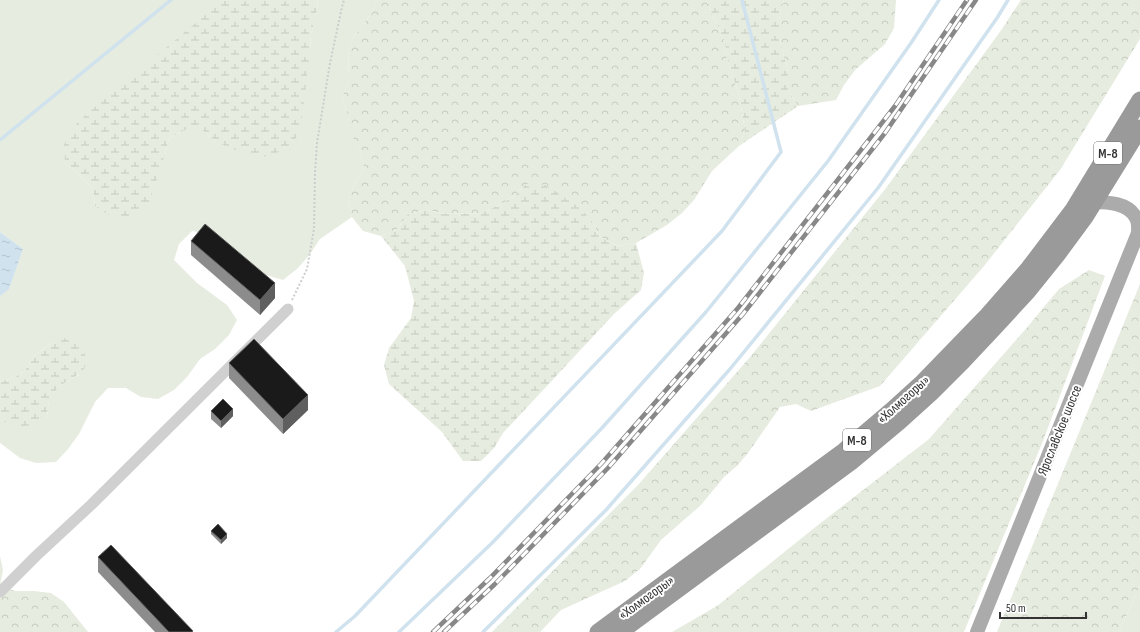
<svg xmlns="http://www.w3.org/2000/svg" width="1140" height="632" viewBox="0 0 1140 632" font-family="'Sofia Sans Condensed',sans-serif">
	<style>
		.grass { fill: #e6ecdf }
		.forest { fill: url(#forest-crowns) }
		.wetland { fill: url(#wetland-marsh) }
		.water { fill: url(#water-ripples) }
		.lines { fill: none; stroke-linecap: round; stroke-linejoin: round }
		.stream { stroke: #cfe2ee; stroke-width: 3.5 }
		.path { stroke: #cdcdcd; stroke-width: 2; stroke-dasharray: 2 2; stroke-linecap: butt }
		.minor { stroke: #d0d0d0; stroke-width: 11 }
		.major { stroke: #ababab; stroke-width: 14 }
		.highway { stroke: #9a9a9a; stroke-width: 17 }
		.rail-casing { stroke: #888; stroke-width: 4.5 }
		.rail { stroke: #fff; stroke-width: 3; stroke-dasharray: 9; stroke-linecap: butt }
		.wall { fill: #8c8c8c }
		.shaded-wall { fill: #5f5f5f }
		.building { fill: #1a1a1a; stroke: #5f5f5f }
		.labels { text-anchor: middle; stroke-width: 4; stroke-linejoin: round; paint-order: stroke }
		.shield { fill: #fff; stroke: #707070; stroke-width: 1 }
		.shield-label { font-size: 13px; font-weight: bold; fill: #333 }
		.street-label { font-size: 14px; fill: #333; stroke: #fff }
	</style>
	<defs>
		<pattern id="forest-crowns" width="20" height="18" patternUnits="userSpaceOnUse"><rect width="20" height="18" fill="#e6ecdf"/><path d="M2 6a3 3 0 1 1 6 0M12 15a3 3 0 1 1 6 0" fill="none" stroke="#c6cbc0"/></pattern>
		<pattern id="wetland-marsh" width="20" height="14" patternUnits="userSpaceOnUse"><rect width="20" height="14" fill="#e6ecdf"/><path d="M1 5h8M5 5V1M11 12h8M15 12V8" fill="none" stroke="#c6cbc0"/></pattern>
		<pattern id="water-ripples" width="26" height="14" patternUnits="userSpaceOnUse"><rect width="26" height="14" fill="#cfe2ee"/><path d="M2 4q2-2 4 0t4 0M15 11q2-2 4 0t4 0" fill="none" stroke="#b2c2cd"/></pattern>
	</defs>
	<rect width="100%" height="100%" fill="#fff"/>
	<g class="grass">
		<path d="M0,0H226L222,1L65,163L93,188L95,206L158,174L165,155L169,138L185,130H202L216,142L310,52L311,34L316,17L318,0H377L372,13L348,44L349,81L342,97L348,115L351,132L360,150L364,168L355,183L348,199L352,217L320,239L310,254L298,268L283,280L266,275L253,265L238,255L209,234L192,231L179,244L174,260L197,283L227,305L237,320L229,335L215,349L200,359L187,377L174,390L158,399L141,397L126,388H108L95,402L79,434L68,449L56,462L36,463L20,458L0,443V419L3,421L47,417C48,411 48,402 50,397C55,388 70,379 79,375L56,340L35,355L25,370L17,376L0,382V296L9,288L23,249L0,232Z"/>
		<polygon points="1140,586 1140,632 1119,632"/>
	</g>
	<g class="forest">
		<polygon points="377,0 706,0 725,42 727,59 739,95 745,130 739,146 712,171 694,200 682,213 667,225 636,243 618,246 600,237 592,221 526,184 513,197 497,206 481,213 445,214 427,210 408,214 397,229 381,236 363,231 352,217 348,199 355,183 364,168 360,150 350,132 348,115 342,97 349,81 348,44 372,13"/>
		<polygon points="784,0 896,0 894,28 885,44 855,70 844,85 836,100 798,106 788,90 788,72 779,37 779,19"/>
		<polygon points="1021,0 1140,0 1140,39 1060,170 984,266 880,386 811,411 796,404 780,407 748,453 737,466 724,477 701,505 661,540 640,569 625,581 561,610 540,632 492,632 638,485 751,356 886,188 1002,29"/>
		<polygon points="1089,270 1105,276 1043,441 964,632 672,632 717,606 818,525 929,439 1024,331 1059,289"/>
		<polygon points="1140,284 1140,586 1119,632 997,632"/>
		<polygon points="0,556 3,570 0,586 16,591 34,591 51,593 64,602 88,632 0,632"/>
	</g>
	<g class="wetland">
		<polygon points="226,0 318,0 316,17 311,34 310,52 300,134 287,147 271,156 253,157 216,142 202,130 185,130 169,138 165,155 147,209 131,220 112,217 95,206 93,188 65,163 64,145 72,128 90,111 222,1"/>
		<polygon points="706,0 784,0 779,19 779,37 788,72 788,90 798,106 739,146 745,130 739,95 727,59 725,42"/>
		<polygon points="526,184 545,185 579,207 592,221 600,237 618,246 636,243 644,273 641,290 614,314 503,433 494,448 481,461 463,461 442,432 389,384 384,365 389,348 411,318 414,301 405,266 381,236 397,229 408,214 427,210 445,214 481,213 497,206 513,197"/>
		<path d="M64,338C74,341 83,344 85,355C88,369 83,372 71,379C65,382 53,391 50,398C48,403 48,411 47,416C45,418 42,421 39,422C27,429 11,427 0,419V382L17,376L25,370L35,355L56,340Z"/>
	</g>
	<polygon class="water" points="0,232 23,249 9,289 0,296"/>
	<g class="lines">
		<g class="stream">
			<polyline points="0,140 171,0"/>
			<polyline points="336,632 355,616 722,231 781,152 742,0"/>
			<polyline points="399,632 492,543 601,429 706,312 828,161 911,43 939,0"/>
			<polyline points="483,632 606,510 730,369 878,188 997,18 1008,0"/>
		</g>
		<polyline class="path" points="292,300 307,269 314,229 315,173 317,143 330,63 342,7 344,0"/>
		<polyline class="minor" points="0,592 36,556 91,505 288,309"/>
		<g class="major">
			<path d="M1093,202C1108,202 1129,203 1136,218C1139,223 1138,229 1138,234"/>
			<polyline points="977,632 1140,228"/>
		</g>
		<g class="highway">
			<polyline points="598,632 844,451 891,411 923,382 986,317 1029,268 1073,210 1140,100"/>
			<polyline points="620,632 851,462 900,421 931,393 963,361 994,328 1028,291 1057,255 1085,217 1140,128"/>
		</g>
		<g class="rail-casing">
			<g id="rail">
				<polyline points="433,632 490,578 601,464 738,308 878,128 895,106 967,0"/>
				<polyline points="444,632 495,584 608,468 743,314 885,133 976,0"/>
			</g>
		</g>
		<use href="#rail" class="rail"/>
	</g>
	<g class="wall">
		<polygon points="191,241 275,298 260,315 191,255"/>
		<polygon points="229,363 308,410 283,434 229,378"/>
		<polygon points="211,411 233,416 221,428 211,419"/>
		<polygon points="211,531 227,538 221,544 211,534"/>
		<polygon points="98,557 193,632 155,632 98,572"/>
	</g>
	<g class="shaded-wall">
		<polygon points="275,283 275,298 260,315 260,300"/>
		<polygon points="308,395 308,410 283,434 283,419"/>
		<polygon points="233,409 233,416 221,428 221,421"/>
		<polygon points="227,534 227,538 221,544 221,540"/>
	</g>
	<g class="building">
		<polygon points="205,224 275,283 260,300 191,241"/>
		<polygon points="254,339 308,395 283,419 229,363"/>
		<polygon points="223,399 233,409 221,421 211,411"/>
		<polygon points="218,524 227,534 221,540 211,531"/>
		<polygon points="111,545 193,631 192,632 169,632 98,557"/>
	</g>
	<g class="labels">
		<g class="shield">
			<rect x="1094" y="142" width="28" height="22" rx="3"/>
			<rect x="843" y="429" width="28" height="22" rx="3"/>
		</g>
		<g class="shield-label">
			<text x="1108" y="158">М-8</text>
			<text x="857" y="445">М-8</text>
		</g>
		<g class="street-label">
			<text transform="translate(903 399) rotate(-42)" y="5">«Холмогоры»</text>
			<text transform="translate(1059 430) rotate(-68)" y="5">Ярославское шоссе</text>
			<text transform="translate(646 597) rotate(-36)" y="5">«Холмогоры»</text>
		</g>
	</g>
	<path d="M1000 612v6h86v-6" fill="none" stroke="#333333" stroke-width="2"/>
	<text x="1006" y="612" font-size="12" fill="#333333" stroke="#ffffff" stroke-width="3" paint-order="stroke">50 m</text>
</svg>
